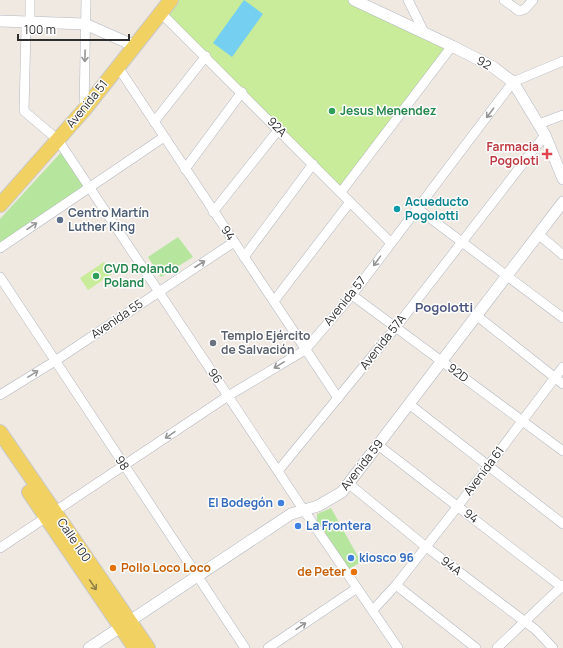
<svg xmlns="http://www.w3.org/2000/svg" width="563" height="648" viewBox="0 0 563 648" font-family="Manrope,sans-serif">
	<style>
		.green { fill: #b6e59e }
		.pitch { fill: #c9ec9a }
		.water { fill: #75cff0 }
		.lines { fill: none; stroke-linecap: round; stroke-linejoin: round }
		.minor-casing { stroke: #b4b7c1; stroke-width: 10 }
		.tertiary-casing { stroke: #b4b7c1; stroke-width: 12 }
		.primary-casing { stroke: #c9c9c9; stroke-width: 16 }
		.minor { stroke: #fff; stroke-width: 9 }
		.tertiary { stroke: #fff; stroke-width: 11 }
		.primary { stroke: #f2d163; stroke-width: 14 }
		.oneway { stroke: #969696 }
		.oneway2 { stroke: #908048 }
		.leisure-dot { fill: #2e9e5b; stroke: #fff; stroke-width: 1.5 }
		.health-dot { fill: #e0444e; stroke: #fff; stroke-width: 1.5 }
		.culture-dot { fill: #0f9aa8; stroke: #fff; stroke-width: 1.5 }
		.service-dot { fill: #5c6f8a; stroke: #fff; stroke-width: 1.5 }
		.worship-dot { fill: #6b7280; stroke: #fff; stroke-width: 1.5 }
		.shop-dot { fill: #3f7fe0; stroke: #fff; stroke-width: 1.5 }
		.food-dot { fill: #e8710a; stroke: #fff; stroke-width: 1.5 }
		.labels { text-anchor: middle; stroke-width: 3; stroke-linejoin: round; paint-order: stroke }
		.street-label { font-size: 12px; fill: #2e2e2e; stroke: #fff }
		.leisure-label { font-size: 12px; font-weight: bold; fill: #27864d; stroke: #fff; text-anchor: start }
		.health-label { font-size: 12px; font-weight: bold; fill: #be3a42; stroke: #fff; text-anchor: end }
		.culture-label { font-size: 12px; font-weight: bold; fill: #0d838f; stroke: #fff; text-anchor: start }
		.service-label { font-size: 12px; font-weight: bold; fill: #4e5e75; stroke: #fff; text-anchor: start }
		.worship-label { font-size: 12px; font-weight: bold; fill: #5b616d; stroke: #fff; text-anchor: start }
		.shop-label { font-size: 12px; font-weight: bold; fill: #366cbe; stroke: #fff; text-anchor: start }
		.food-label { font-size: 12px; font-weight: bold; fill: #c56008; stroke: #fff; text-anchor: start }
		.neighbourhood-label { font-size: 13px; font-weight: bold; fill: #4d5680; stroke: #fff }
	</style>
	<rect width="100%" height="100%" fill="#efe9e1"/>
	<g class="green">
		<polygon points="64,149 89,187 0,248 0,219"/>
		<polygon points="178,237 193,257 161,277 148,257"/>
		<polygon points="331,508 361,562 349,569 317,521 317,514"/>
	</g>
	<g class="pitch">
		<polygon points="171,0 354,0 452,46 341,192 161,13"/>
		<polygon points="104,262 112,274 88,290 80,278"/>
	</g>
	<polygon class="water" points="244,0 263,14 232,57 213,43"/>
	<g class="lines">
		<g class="minor-casing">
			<g id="minor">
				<polyline points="30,0 30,22 26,28 24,111 58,140 303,509 398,648"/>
				<polyline points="408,0 424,32"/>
				<polyline points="504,0 519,11 525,9 533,0"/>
				<polyline points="161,13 391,243"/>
				<polyline points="118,67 338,398"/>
				<polyline points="84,110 86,0"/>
				<polyline points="154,122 206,56"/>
				<polyline points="539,124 563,115"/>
				<polyline points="185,169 242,92"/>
				<polyline points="341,192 452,46"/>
				<polyline points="418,209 563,318"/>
				<polyline points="213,212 279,129"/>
				<polyline points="538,234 563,255"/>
				<polyline points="0,248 164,137"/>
				<polyline points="244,257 313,164"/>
				<polyline points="0,277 245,648"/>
				<polyline points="352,295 563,451"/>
				<polyline points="274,301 350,202"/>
				<polyline points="476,315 563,384"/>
				<polyline points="0,395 55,361 234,242"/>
				<polyline points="409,404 563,524"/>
				<polyline points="378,445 563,588"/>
				<polyline points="278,471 396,327 545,135"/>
				<polyline points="349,484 425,546 536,630 553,648"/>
				<polyline points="0,548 228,396 305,350 352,295 513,82 563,61"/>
				<polyline points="396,585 476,648"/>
				<polyline points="373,610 396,585 458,506 563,367"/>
				<polyline points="268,648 357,588"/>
				<polyline points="497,648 563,585"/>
			</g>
		</g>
		<g class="tertiary-casing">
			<g id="tertiary">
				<polyline points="354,0 452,46 493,67 513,82 545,135 563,179"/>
				<polyline points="0,21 85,24 135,46"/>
				<polyline points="89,648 291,514 318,506 342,492 563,202"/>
			</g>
		</g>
		<g class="primary-casing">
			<g id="primary">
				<polyline points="0,205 84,110 171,0"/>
				<polyline points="0,432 148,648"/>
				<polyline points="29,492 135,648"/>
			</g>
		</g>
		<use href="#minor" class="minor"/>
		<use href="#tertiary" class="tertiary"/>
		<use href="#primary" class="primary"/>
	</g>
	<defs><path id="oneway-shaft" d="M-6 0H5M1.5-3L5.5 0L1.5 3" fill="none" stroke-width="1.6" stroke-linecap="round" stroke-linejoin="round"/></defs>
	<g class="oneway">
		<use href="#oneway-shaft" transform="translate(85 56) rotate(91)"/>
		<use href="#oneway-shaft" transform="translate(490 113) rotate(127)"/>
		<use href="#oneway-shaft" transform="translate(32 226) rotate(-34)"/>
		<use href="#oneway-shaft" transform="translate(377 261) rotate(126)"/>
		<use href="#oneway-shaft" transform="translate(200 264) rotate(-33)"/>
		<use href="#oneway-shaft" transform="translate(279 365) rotate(149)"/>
		<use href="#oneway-shaft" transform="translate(33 374) rotate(-32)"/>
		<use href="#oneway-shaft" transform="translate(170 435) rotate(146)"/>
		<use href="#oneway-shaft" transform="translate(301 626) rotate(-34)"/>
	</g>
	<use class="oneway2" href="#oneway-shaft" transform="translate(93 585) rotate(56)"/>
	<g class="leisure-dot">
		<circle cx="332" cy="111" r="4"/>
		<circle cx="96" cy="276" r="4"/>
	</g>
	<path class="health-dot" d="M545 148h4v4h4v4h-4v4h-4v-4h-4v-4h4z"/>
	<circle class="culture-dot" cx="397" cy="209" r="4"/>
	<circle class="service-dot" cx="60" cy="220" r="4"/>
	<circle class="worship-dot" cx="213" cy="343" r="4"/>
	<g class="shop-dot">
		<circle cx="281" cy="503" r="4"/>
		<circle cx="298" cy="526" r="4"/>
		<circle cx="351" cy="558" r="4"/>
	</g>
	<g class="food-dot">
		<circle cx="113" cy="568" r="4"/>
		<circle cx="354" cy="572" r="4"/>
	</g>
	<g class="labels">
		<g class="street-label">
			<text transform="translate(484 63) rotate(29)" y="4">92</text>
			<text transform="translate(87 104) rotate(-51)" y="4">Avenida 51</text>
			<text transform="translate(277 127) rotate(46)" y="4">92A</text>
			<text transform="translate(228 233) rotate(56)" y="4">94</text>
			<text transform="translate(345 301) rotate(-51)" y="4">Avenida 57</text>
			<text transform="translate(117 319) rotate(-34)" y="4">Avenida 55</text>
			<text transform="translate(383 342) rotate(-52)" y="4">Avenida 57A</text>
			<text transform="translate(458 373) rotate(37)" y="4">92D</text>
			<text transform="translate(215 376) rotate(56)" y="4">96</text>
			<text transform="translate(122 463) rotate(57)" y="4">98</text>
			<text transform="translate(362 465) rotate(-52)" y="4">Avenida 59</text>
			<text transform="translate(484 471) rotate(-53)" y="4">Avenida 61</text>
			<text transform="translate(471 516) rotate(38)" y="4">94</text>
			<text transform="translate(74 540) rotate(56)" y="4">Calle 100</text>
			<text transform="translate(451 566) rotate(37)" y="4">94A</text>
		</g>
		<g class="leisure-label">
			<text x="340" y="115">Jesus Menendez</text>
			<text x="104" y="273">CVD Rolando<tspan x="104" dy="14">Poland</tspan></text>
		</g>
		<g class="health-label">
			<text x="539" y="151">Farmacia<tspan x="539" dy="14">Pogoloti</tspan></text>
		</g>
		<g class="culture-label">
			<text x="405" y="206">Acueducto<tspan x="405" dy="14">Pogolotti</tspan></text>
		</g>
		<g class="service-label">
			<text x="68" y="217">Centro Martín<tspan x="68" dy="14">Luther King</tspan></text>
		</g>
		<g class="worship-label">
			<text x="221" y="340">Templo Ejército<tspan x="221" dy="14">de Salvación</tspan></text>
		</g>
		<g class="shop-label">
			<text x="273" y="507" text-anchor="end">El Bodegón</text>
			<text x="306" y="530">La Frontera</text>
			<text x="359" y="562">kiosco 96</text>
		</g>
		<g class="food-label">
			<text x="121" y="572">Pollo Loco Loco</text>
			<text x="346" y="576" text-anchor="end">de Peter</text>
		</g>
		<g class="neighbourhood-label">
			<text x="444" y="312">Pogolotti</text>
		</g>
	</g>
	<path d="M18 34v6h111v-6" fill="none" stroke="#2e2e2e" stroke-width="2"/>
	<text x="24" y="34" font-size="12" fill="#2e2e2e" stroke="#ffffff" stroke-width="3" paint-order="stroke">100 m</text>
</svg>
